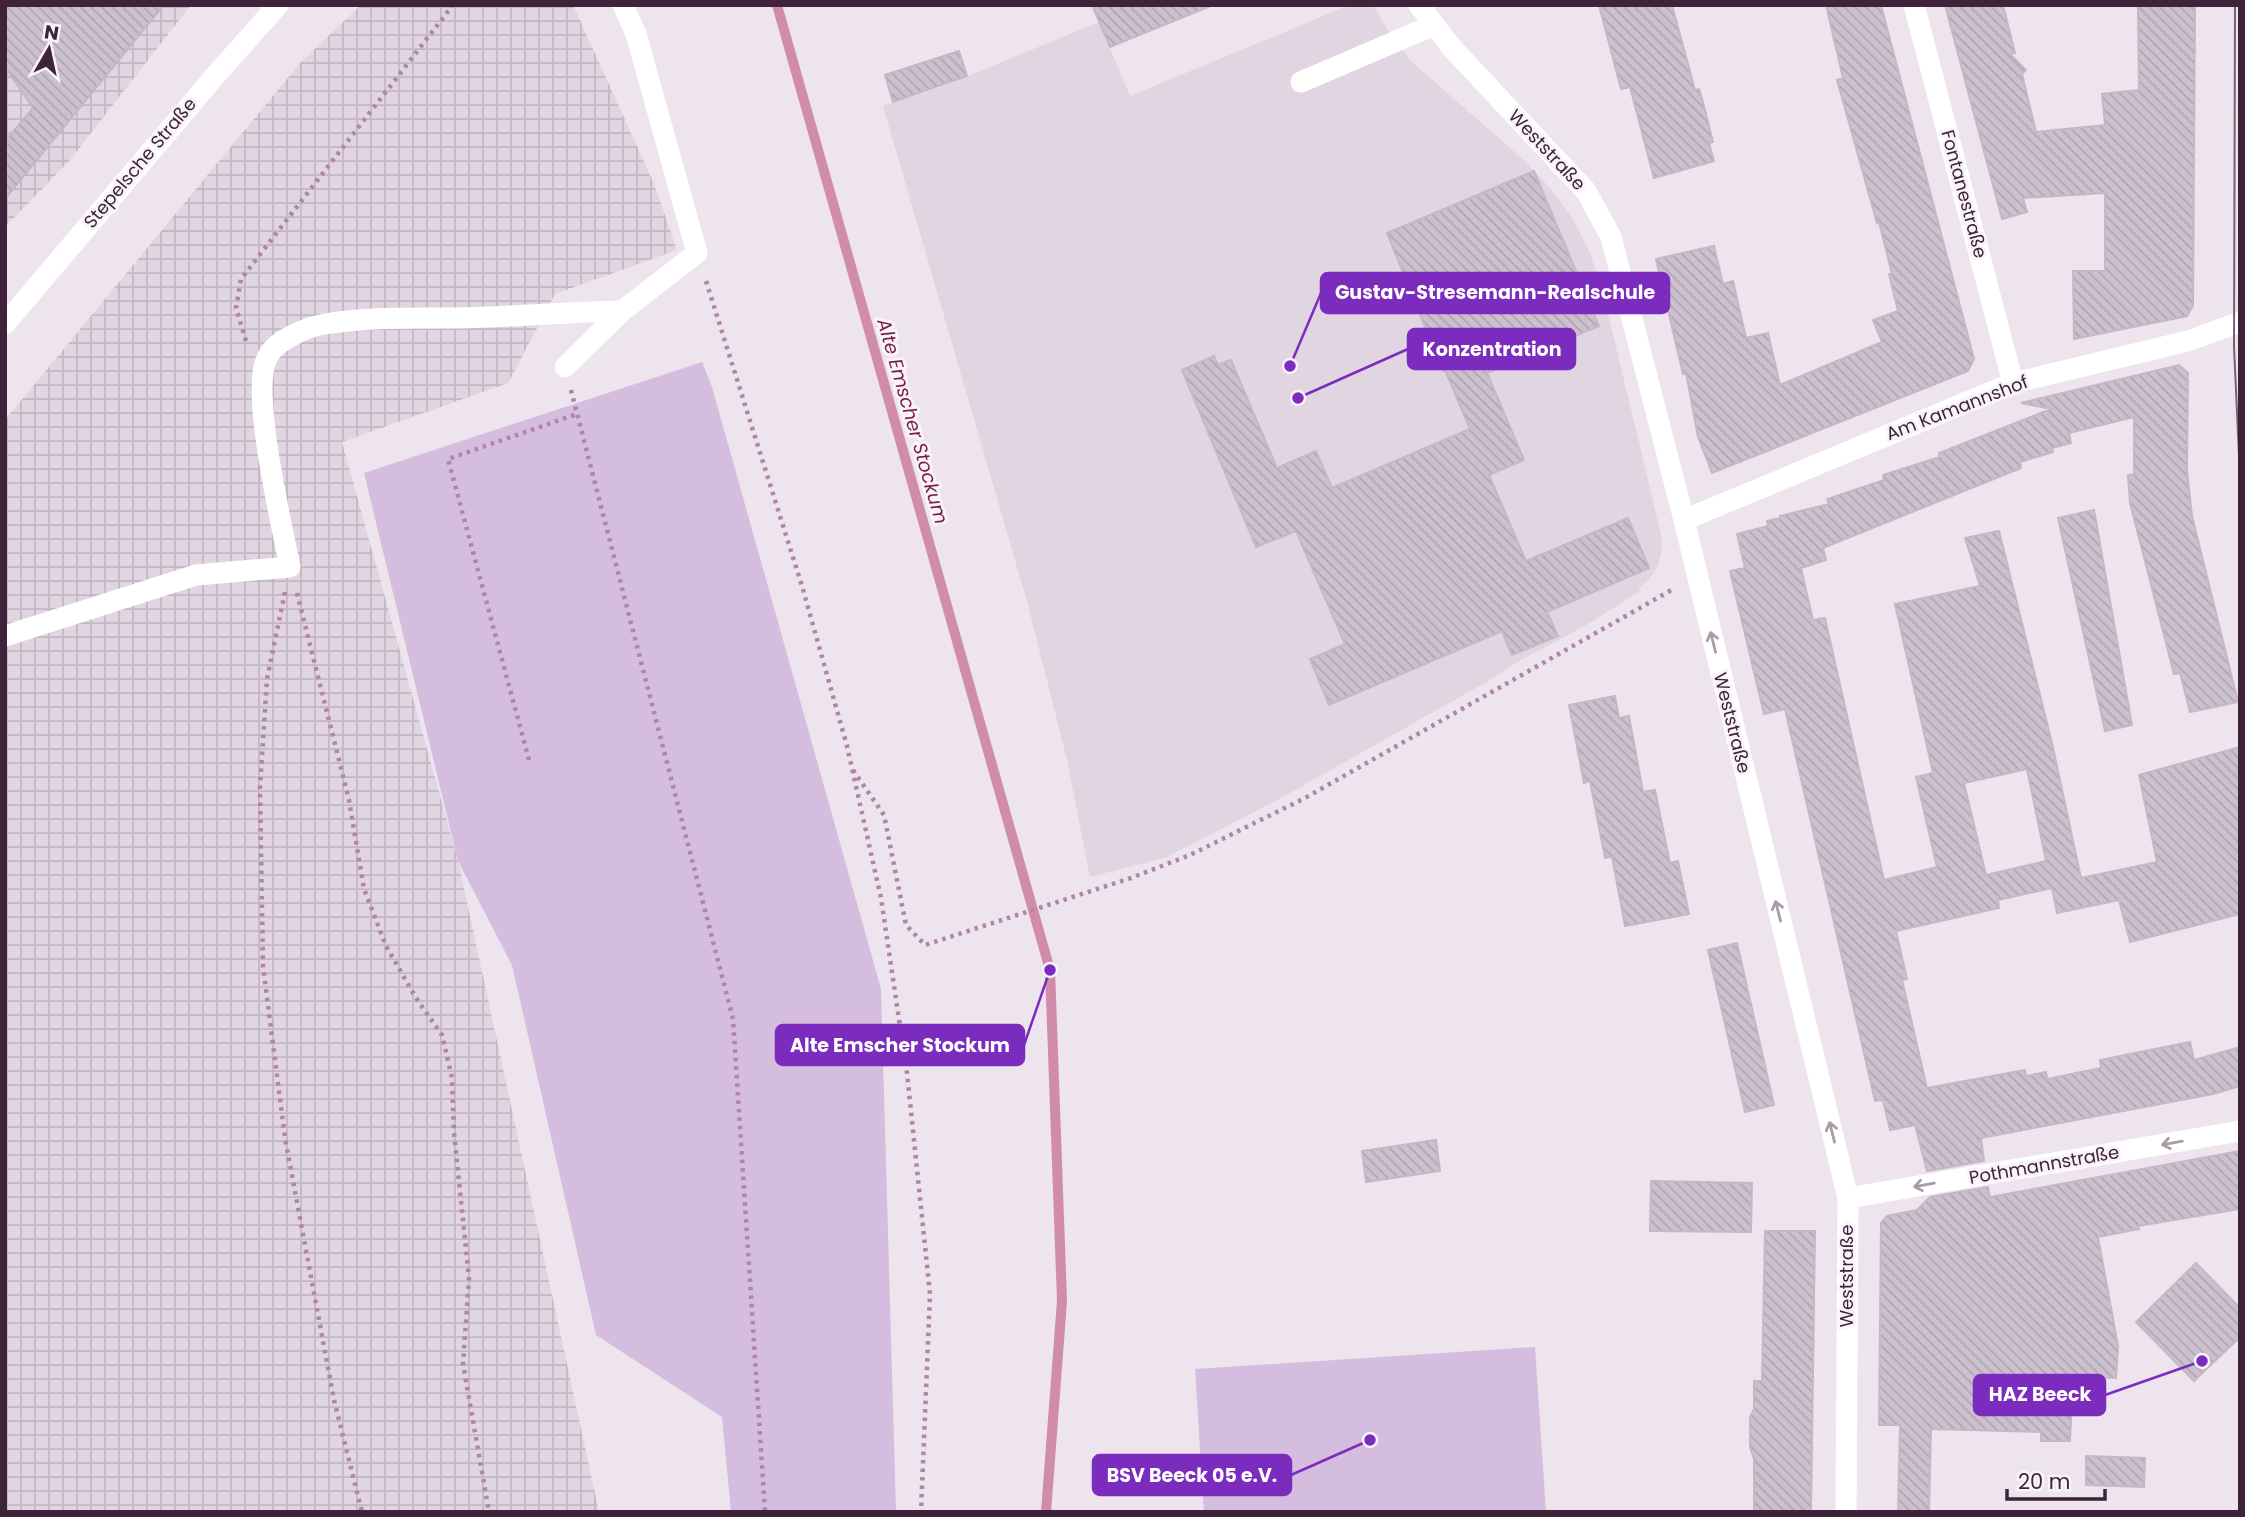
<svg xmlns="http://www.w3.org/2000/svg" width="2245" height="1517" viewBox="0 0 2245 1517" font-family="Poppins,sans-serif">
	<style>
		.built { fill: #e1d5e1 }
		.industrial { fill: url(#industrial-grid) }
		.garden { fill: #d4bdde }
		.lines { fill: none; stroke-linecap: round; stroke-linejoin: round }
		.stream { stroke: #d18ca9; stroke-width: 10 }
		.building { fill: url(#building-back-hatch); stroke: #c7b6c7; stroke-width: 2; fill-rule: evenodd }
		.path { stroke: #b084ab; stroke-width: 4.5; stroke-dasharray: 3.5 5; stroke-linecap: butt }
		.minor { stroke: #fff; stroke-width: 21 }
		.tram { stroke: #7a5e75; stroke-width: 2 }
		.oneway { stroke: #a99ca6 }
		.labels { text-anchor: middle; stroke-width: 6; stroke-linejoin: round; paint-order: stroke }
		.street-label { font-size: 18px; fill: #3f233a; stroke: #f9f4f9 }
		.water-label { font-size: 19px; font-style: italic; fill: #7b1d43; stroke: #f9f4f9 }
		.leader { fill: none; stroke: #7b2cbf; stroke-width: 2.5 }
		.callout-dot { fill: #7b2cbf; stroke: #f9f4f9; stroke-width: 2.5 }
		.callout { fill: #7b2cbf; stroke: #7b2cbf; stroke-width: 2.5 }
		.callout-label { font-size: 19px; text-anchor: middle; font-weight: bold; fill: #fff }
	</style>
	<defs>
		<pattern id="industrial-grid" width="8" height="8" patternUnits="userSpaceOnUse" patternTransform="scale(1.75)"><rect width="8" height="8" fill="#e1d5e1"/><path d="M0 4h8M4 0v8" fill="none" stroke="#c2b7c2"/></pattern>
		<pattern id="building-back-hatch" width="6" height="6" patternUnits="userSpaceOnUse" patternTransform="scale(1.75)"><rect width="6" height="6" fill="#cdc0ce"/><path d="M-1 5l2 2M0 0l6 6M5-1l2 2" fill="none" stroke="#b1a5b2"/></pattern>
	</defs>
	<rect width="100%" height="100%" fill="#ede4ed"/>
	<polygon class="built" points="1350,5 1373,5 1393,39 1413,63 1525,161 1551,189 1573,219 1590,253 1602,289 1661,534 1662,550 1658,566 1650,578 1639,588 1640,591 1588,624 1512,665 1490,680 1281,798 1167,857 1090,877 1067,760 1028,605 883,106 941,87 1099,22 1130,96"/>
	<g class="industrial">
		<polygon points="5,5 191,5 69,161 5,227"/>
		<polygon points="361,5 573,5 654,184 677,250 555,294 508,383 342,442 458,861 599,1512 5,1512 5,420 302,61"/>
	</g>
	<g class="garden">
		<polygon points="702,362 712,387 881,989 896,1512 731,1512 722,1417 596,1335 512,965 458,861 364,473"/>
		<polygon points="1535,1347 1546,1512 1204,1512 1195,1369"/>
	</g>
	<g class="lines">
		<polyline class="stream" points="777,5 1050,970 1062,1301 1046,1512"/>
	</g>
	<g class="building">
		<polygon points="5,5 164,5 5,199 5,141 33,108 5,67"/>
		<polygon points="1092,5 1210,5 1211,6 1110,47"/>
		<polygon points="1599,5 1672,5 1695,90 1699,89 1703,102 1713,142 1709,143 1714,161 1654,178 1630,87 1621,89"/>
		<polygon points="1826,5 1881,5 1974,359 1968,371 1712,473 1698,437 1686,373 1683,374 1656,259 1714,246 1723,284 1733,281 1746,338 1768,333 1780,385 1882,342 1873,320 1898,311 1889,274 1892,274 1879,222 1877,223 1837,80 1843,78"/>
		<polygon points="1945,5 2003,5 2015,53 2010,54 2026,70 2022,74 2036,132 2105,125 2102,94 2139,90 2138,5 2195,5 2193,306 2187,316 2074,339 2073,271 2105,271 2105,193 2023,198 2027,212 2002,219"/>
		<polygon points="959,51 967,76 893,102 885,75"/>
		<polygon points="1534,171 1599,326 1487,373 1524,460 1489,475 1526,561 1628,518 1649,568 1547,612 1558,636 1512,655 1502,631 1329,705 1310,659 1345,644 1296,531 1256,547 1182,370 1214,356 1218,365 1231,360 1277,468 1316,451 1332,488 1470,429 1445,370 1443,371 1387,233"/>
		<path d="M2179,365L2188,373L2187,470L2192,516L2238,702L2190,712L2180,673L2174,674L2130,503L2128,475L2134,474V417L2069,433L2071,443L2052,448L2053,452L2020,462L2021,468L1823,548L1826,560L1801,568L1813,620L1825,618L1884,880L1937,867L1916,777L1933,773L1895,604L1980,586L1965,538L1999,531L2052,743L2081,878L2157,862L2139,775L2240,747V914L2130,942L2119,900L2057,913L2052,888L1998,900L1999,908L1896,931L1907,979L1902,980L1927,1088L2025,1070L2026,1076L2046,1072L2047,1079L2101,1068L2100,1060L2190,1042L2194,1060L2240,1047V1086L2213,1094L1981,1138L1984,1161L1927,1171L1915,1125L1890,1130L1883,1100L1875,1101L1785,709L1764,714L1758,689L1730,571L1745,568L1737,534L1768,526L1767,521L1780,518V516L1829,504L1827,499L1884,480L1883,475L1940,457L1939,453L2051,409L2021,403ZM2027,769L2046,861L1986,875L1964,783Z"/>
		<polygon points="2094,510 2132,725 2105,731 2058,518"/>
		<polygon points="1615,696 1619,718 1629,716 1643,792 1655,790 1670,863 1678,861 1689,914 1625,926 1612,857 1605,858 1590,781 1584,783 1569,705"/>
		<polygon points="1737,943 1774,1105 1745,1112 1708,950"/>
		<polygon points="1436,1140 1440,1171 1366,1182 1362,1151"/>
		<polygon points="2240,1151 2240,1209 2138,1226 2139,1229 2098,1237 2118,1346 2116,1378 2073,1376 2070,1441 2041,1441 2041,1432 1931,1429 1929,1512 1898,1512 1900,1425 1879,1425 1881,1223 1887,1216 1917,1210 1930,1197 1988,1187 1990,1197"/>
		<polygon points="1651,1181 1752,1183 1751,1232 1650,1231"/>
		<polygon points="1765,1231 1815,1231 1811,1512 1754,1512 1754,1459 1750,1447 1750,1417 1754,1409 1754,1381 1762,1381"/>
		<polygon points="2196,1263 2240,1308 2240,1337 2194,1381 2136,1322"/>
		<polygon points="2086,1456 2145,1458 2144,1487 2086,1485"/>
	</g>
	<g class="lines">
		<g class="path">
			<polyline points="706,281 802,586 847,746 881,898 907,1073 930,1294 921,1512"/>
			<polyline points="246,341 236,308 241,279 453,5"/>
			<polyline points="571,390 733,1019 765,1512"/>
			<polyline points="285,592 267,679 260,788 263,966 285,1138 334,1400 362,1512"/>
			<polyline points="297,593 349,800 364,889 386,946 416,998 442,1035 452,1078 454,1133 469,1278 463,1364 489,1512"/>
			<polyline points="529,760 448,459 577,414"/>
			<polyline points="853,770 884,815 906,925 925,945 1131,878 1190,855 1305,798 1675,588"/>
		</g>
		<g class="minor">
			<polyline points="1419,5 1452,48 1586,191 1611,237 1684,520 1848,1198 1846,1512"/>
			<polyline points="1914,5 2013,383"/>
			<polyline points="1301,82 1434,25"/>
			<polyline points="5,324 214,77 278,5"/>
			<polyline points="565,367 622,311 697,253 636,34 623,5"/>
			<polyline points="1684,520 2013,383 2188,341 2240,322"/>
			<path d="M5,636L196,575L290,567C282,526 250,391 267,358C275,340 307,327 325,324C369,317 413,318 457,318C512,317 567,312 622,311"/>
			<polyline points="1848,1198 2240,1131"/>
		</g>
		<polyline class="tram" points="2235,5 2234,347 2240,477"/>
	</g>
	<defs><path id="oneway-shaft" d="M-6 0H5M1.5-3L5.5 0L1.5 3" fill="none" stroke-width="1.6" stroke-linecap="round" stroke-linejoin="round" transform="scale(1.75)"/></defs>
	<g class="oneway">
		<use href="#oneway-shaft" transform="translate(1713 642) rotate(-104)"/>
		<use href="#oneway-shaft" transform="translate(1778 911) rotate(-104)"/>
		<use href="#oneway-shaft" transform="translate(1832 1132) rotate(-104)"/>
		<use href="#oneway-shaft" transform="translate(2172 1143) rotate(170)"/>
		<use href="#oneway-shaft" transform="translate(1924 1185) rotate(170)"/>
	</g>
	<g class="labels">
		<g class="street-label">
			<text transform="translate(1547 150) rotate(47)" y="6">Weststraße</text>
			<text transform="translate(140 163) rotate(-50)" y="6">Stepelsche Straße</text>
			<text transform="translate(1964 194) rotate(75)" y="6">Fontanestraße</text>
			<text transform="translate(1957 408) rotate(-21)" y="6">Am Kamannshof</text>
			<text transform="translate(1732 723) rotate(76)" y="6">Weststraße</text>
			<text transform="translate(2044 1165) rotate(-10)" y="6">Pothmannstraße</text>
			<text transform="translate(1847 1276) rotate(-90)" y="6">Weststraße</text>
		</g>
		<g class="water-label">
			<text transform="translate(913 421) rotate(74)" y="7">Alte Emscher Stockum</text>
		</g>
	</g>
	<path class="leader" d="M1290 366L1321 293M1298 398L1408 349M1050 970L1024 1045M2202 1361L2105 1395M1370 1440L1291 1475"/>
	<g class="callout-dot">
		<circle cx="1290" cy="366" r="7"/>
		<circle cx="1298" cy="398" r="7"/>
		<circle cx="1050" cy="970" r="7"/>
		<circle cx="2202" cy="1361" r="7"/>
		<circle cx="1370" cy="1440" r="7"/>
	</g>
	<g class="callout">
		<rect x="1321" y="273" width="348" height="40" rx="7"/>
		<rect x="1408" y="329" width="167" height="40" rx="7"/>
		<rect x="776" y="1025" width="248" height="40" rx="7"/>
		<rect x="1974" y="1375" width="131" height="40" rx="7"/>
		<rect x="1093" y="1455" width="198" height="40" rx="7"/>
	</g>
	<g class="callout-label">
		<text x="1495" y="299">Gustav-Stresemann-Realschule</text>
		<text x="1492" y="356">Konzentration</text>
		<text x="900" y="1052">Alte Emscher Stockum</text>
		<text x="2040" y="1401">HAZ Beeck</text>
		<text x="1192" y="1482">BSV Beeck 05 e.V.</text>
	</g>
	<rect width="2245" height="1517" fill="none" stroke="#3f233a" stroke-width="14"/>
	<g transform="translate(49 49) rotate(9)" stroke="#f9f4f9" stroke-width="5" paint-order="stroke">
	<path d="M0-5L12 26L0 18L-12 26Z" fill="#3f233a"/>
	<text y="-10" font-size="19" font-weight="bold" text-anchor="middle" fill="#3f233a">N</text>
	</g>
	<path d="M2007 1489v10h98v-10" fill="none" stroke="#3f233a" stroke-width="3.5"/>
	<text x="2018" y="1489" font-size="21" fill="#3f233a" stroke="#f9f4f9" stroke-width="5" paint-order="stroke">20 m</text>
</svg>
